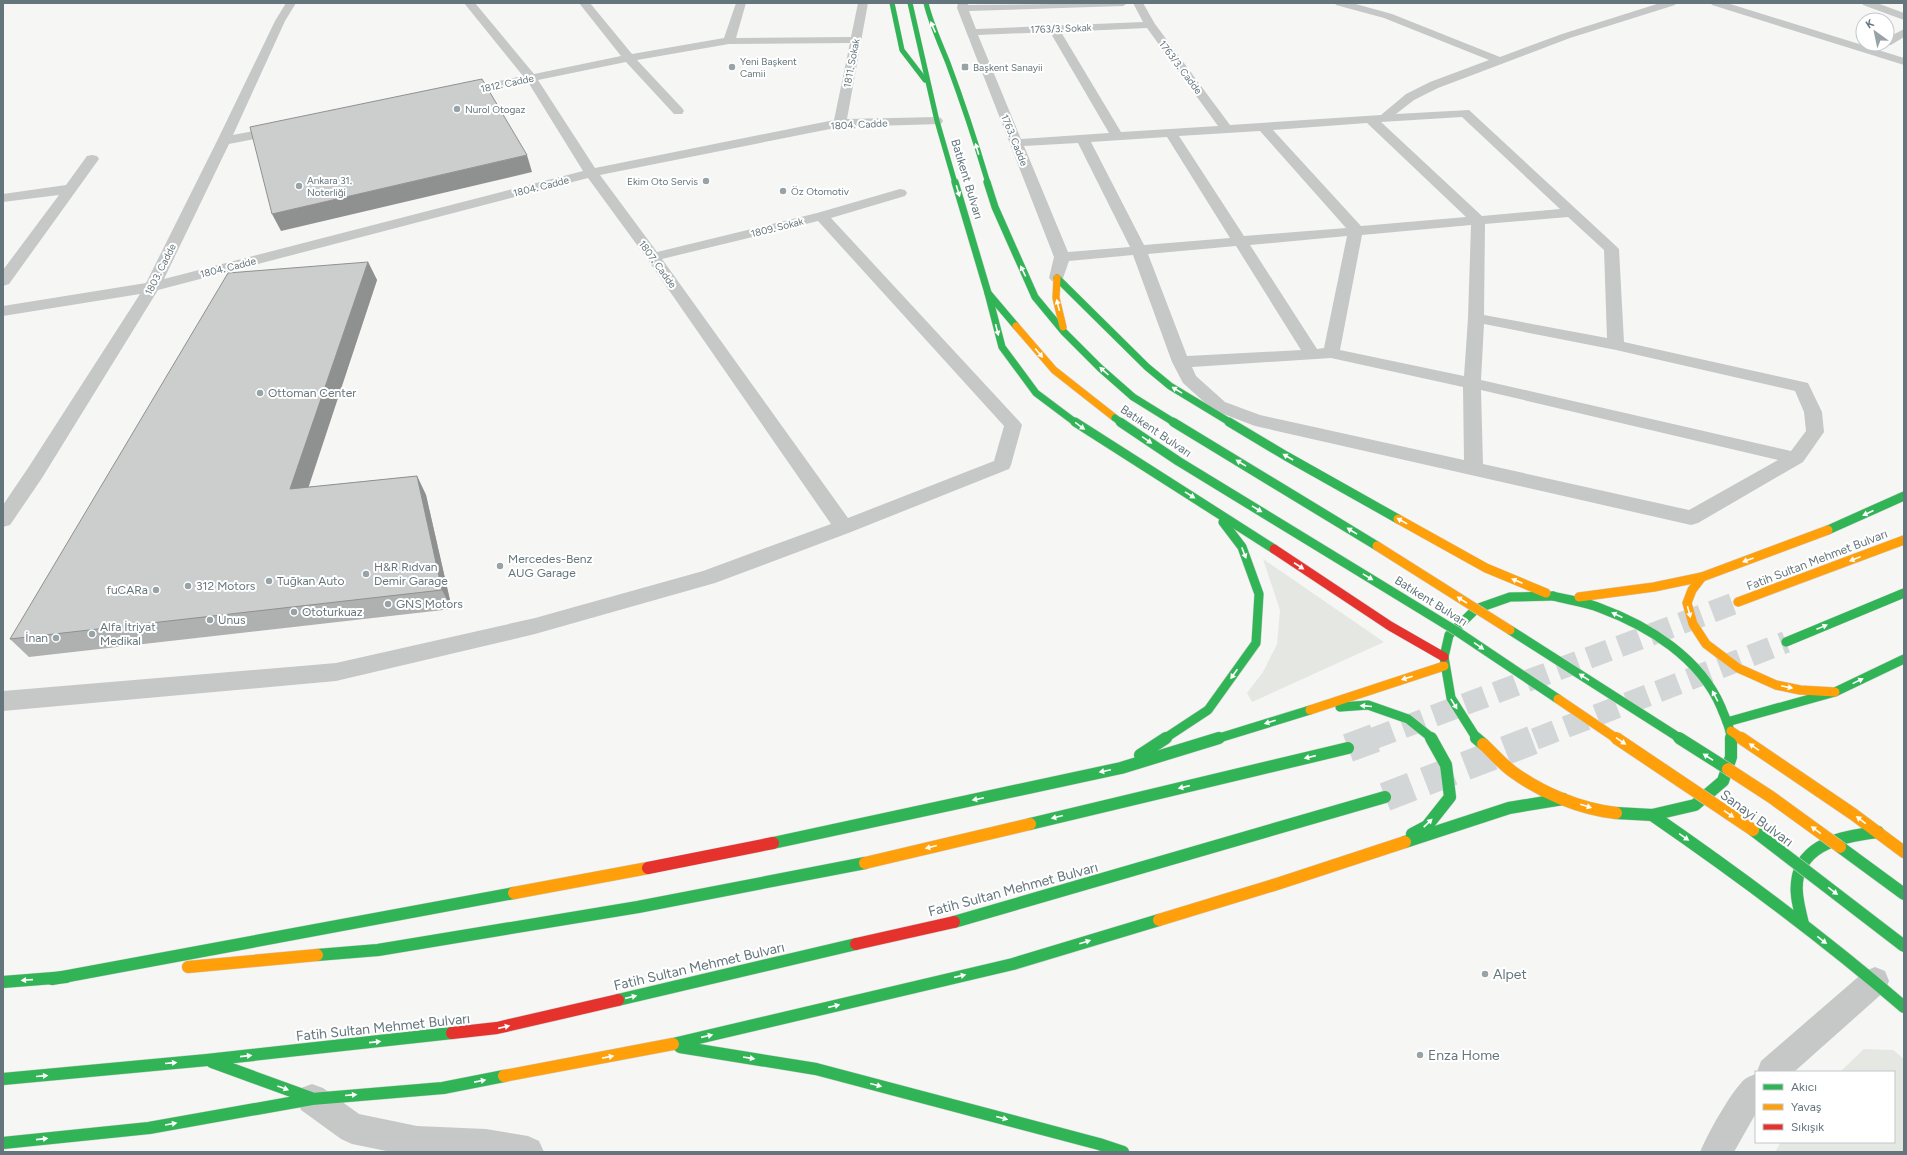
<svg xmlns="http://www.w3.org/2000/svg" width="1907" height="1155" viewBox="0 0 1907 1155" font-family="Figtree,sans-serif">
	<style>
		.green { fill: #e5e7e2 }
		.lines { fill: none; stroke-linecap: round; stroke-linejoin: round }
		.highway-tunnel-far1 { stroke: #d2d6d7; stroke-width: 22; stroke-dasharray: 22 11; stroke-linecap: butt }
		.highway-tunnel { stroke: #d2d6d7; stroke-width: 29; stroke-dasharray: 29 14; stroke-linecap: butt }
		.fast-far3-casing { stroke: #d1d2d2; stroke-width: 5.5 }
		.fast-far2-casing { stroke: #d1d2d2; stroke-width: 8 }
		.fast-far1-casing { stroke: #d1d2d2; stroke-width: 10 }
		.fast-casing { stroke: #d1d2d2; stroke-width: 13 }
		.slow-far2-casing { stroke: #d1d2d2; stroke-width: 8 }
		.slow-far1-casing { stroke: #d1d2d2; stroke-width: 10 }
		.slow-casing { stroke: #d1d2d2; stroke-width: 13 }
		.jam-far1-casing { stroke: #d1d2d2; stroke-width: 10 }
		.jam-casing { stroke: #d1d2d2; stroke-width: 13 }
		.street { fill: #c6c8c8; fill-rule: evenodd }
		.fast-far3 { stroke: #30b455; stroke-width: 5 }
		.fast-far2 { stroke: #30b455; stroke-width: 7 }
		.fast-far1 { stroke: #30b455; stroke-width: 9 }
		.fast { stroke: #30b455; stroke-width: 12 }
		.slow-far2 { stroke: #ff9f0a; stroke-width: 7 }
		.slow-far1 { stroke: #ff9f0a; stroke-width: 9 }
		.slow { stroke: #ff9f0a; stroke-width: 12 }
		.jam-far1 { stroke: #e5322d; stroke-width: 9 }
		.jam { stroke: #e5322d; stroke-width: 12 }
		.fast-bridge-far2-casing { stroke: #d1d2d2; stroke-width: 8; stroke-linecap: butt }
		.fast-bridge-far1-casing { stroke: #d1d2d2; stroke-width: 10; stroke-linecap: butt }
		.fast-bridge-casing { stroke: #d1d2d2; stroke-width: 13; stroke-linecap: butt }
		.slow-bridge-far1-casing { stroke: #d1d2d2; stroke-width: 10; stroke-linecap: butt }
		.slow-bridge-casing { stroke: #d1d2d2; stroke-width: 13; stroke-linecap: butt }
		.fast-bridge-far2 { stroke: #30b455; stroke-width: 7 }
		.fast-bridge-far1 { stroke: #30b455; stroke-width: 9 }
		.fast-bridge { stroke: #30b455; stroke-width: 12 }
		.slow-bridge-far1 { stroke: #ff9f0a; stroke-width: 9 }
		.slow-bridge { stroke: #ff9f0a; stroke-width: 12 }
		.wall { fill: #afb1b1 }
		.shaded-wall { fill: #8f9090 }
		.building { fill: #cccece; stroke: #8f9090 }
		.oneway { fill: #fff }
		.poi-dot { fill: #97a3a6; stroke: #fff; stroke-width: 1.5 }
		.labels { text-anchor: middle; stroke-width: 4; stroke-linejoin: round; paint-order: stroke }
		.far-street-label { font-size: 10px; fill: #64767c; stroke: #fff }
		.far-poi-label { font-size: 10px; fill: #64767c; stroke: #fff; text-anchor: start }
		.street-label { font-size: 12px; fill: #64767c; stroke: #fff }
		.poi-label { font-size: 12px; fill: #64767c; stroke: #fff; text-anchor: start }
		.near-street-label { font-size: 14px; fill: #64767c; stroke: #fff }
		.near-poi-label { font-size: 14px; fill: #64767c; stroke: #fff; text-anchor: start }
	</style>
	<rect width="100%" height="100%" fill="#f6f6f5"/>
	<g class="green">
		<polygon points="1263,559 1384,642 1252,702 1247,693 1263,672 1277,644 1280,610"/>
		<polygon points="1864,1049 1893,1050 1904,1059 1904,1152 1775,1152 1781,1142 1894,1142 1894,1072 1840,1072"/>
	</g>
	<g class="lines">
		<g class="highway-tunnel-far1">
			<polyline points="1372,739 1738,602"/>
			<polyline points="1535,739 1786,642"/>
		</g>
		<g class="highway-tunnel">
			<polyline points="1348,748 1375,738"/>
			<polyline points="1385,797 1538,738"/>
		</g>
		<g class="fast-far3-casing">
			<g id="fast-far3">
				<polyline points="892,3 902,50 925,80"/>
				<polyline points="910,3 937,121 955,183"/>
				<path d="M926,3C931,24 940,43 948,63C963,103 976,143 988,183"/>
			</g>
		</g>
		<g class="fast-far2-casing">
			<g id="fast-far2">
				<polyline points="955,182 988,293 1016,326"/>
				<polyline points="987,182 995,207 1035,297 1064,332 1100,368 1133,397"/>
				<polyline points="1057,278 1147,367 1170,386 1231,423"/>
				<polyline points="988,293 1002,347 1036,393 1076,423"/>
			</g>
		</g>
		<g class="fast-far1-casing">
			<g id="fast-far1">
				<polyline points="1075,422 1274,549"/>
				<polyline points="1229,422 1286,456 1398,519"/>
				<polyline points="1828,530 1904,496"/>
				<path d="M1553,596C1568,600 1586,602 1600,608C1649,626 1700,658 1721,707C1725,718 1731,728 1731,739"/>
				<polyline points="1786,642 1904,593"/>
				<polyline points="1340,707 1368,705 1408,719 1433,739"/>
				<polyline points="1727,722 1835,692 1904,659"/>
				<polyline points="1164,739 1208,710 1256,643 1259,594 1242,547 1223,522"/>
				<polyline points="1216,739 1310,710"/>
				<polyline points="1477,739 1451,698 1444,657 1449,635 1476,609 1510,597 1553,596"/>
			</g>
		</g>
		<g class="fast-casing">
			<g id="fast">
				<polyline points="1476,738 1483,744"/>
				<polyline points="1140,755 1166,738"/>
				<polyline points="1616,813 1652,815 1695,805 1723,781 1731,757 1731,738"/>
				<path d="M1652,815C1739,875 1824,938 1904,1007"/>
				<polyline points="1030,824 1348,748"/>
				<polyline points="1412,834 1427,826 1450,797 1446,765 1431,738"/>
				<polyline points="1405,842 1509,808 1563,799"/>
				<polyline points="773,843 1121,768 1219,738"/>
				<polyline points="954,922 1385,797"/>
				<path d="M1803,924C1800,910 1795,896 1797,882C1801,842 1846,836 1878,832"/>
				<polyline points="317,955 378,950 638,907 865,863"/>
				<polyline points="52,979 514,893"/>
				<polyline points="3,982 66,977"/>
				<polyline points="618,1000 856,944"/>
				<polyline points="673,1044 1013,964 1159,920"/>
				<polyline points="680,1047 816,1069 1099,1144 1123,1152"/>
				<polyline points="212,1062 311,1098"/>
				<polyline points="3,1079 207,1060 452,1033"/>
				<polyline points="3,1143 149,1128 312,1099 443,1088 504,1076"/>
			</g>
		</g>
		<g class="slow-far2-casing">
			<g id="slow-far2">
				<polyline points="1057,278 1056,298 1063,327"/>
				<polyline points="1016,326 1054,370 1115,418"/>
			</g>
		</g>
		<g class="slow-far1-casing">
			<g id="slow-far1">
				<polyline points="1398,519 1486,568 1546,593"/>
				<polyline points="1702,577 1692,590 1687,603 1693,624 1706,644 1738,668 1776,685 1800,690 1835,692"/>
				<polyline points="1579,597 1654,587 1702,577 1828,530"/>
				<polyline points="1738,602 1904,540"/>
				<polyline points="1310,710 1444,666"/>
				<polyline points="1731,731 1743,739"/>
			</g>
		</g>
		<g class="slow-casing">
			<g id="slow">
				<polyline points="1741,738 1853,814 1904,852"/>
				<path d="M1483,744C1493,753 1502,764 1513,772C1542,793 1580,809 1616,813"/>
				<polyline points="865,863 1030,824"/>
				<polyline points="514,893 648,868"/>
				<polyline points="1159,920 1277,884 1405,842"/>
				<polyline points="188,967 317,955"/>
				<polyline points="504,1076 673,1044"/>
			</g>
		</g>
		<g class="jam-far1-casing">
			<polyline id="jam-far1" points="1274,549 1390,626 1444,657"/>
		</g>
		<g class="jam-casing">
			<g id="jam">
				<polyline points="648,868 773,843"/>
				<polyline points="856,944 954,922"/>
				<polyline points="452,1033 497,1028 618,1000"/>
			</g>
		</g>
		<g class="street">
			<path d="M286,3H296L285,21L233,135L280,126L285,127L286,130L285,133L280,134L229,144L164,279L583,171L528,82L458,97L454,96L452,93L454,90L523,76L464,3H475L534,74L621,56L579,3H590L632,54L724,38L736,3H746L736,38L851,37L858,3H868L847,119L937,117L941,118L943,121L941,124L840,127L600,175L657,252L817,213L900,189L905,190L907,193L905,196L831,218L1019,421L1022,425L1011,465L1009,469L851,532L715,583L535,634L336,681L3,711V691L336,663L535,618L703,571L831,524L648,260L588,178L158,290L42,478L10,525L3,527V505L28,468L140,294L3,316V306L146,283L217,141L275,21ZM850,43L834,120L595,168L538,80L626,62L674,114H682L684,111L682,108L637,60L729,44ZM818,221L1004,426L994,461L848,518L662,259Z"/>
			<path d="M958,3H968V5L1128,3L1123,6L969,11L976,29L1143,22L1133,3H1143L1155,24L1230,125L1381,115L1406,94L1430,82L1489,60L1384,18L1336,5L1335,3H1352L1392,14L1500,57L1562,34L1660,3H1676L1675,5L1570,38L1438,88L1414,100L1396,114L1469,110L1616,246L1619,249L1624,342L1808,383L1822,412L1824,432L1803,462L1698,523L1691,525L1255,426L1213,410L1183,383L1172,362L1133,255L1069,261L1062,281L1057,283L1052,281L1049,278L1054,257L957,8ZM1147,28L1218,126L1121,132L1061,32ZM1050,32L1109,133L1021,139L978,35ZM1462,117L1560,209L1482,216L1381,122ZM1367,123L1466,217L1361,226L1273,130ZM1260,131L1346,228L1244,236L1179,136ZM1167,137L1230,238L1144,245L1091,142ZM1078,143L1130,247L1068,252L1024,146ZM1568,217L1604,250L1607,338L1484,315L1485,224ZM1471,225L1468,318L1464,376L1340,350L1362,235ZM1347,236L1324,348L1317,349L1250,245ZM1236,246L1301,350L1187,356L1148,254ZM1484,324L1616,350L1795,391L1804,412L1806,431L1791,451L1481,380ZM1331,358L1463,387L1464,460L1260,415L1225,402L1196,376L1192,367ZM1481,390L1778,460L1689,510L1483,464Z"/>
			<polygon points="1711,3 1727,3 1904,58 1904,65 1712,5"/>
			<polygon points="1862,3 1877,3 1904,13 1904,20 1863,5"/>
			<polygon points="1904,29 1904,37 1891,45 1883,45 1882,44 1887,44 1887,38"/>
			<polygon points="92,155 97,156 99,159 9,284 3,286 3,270 59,195 3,202 3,194 66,185 87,156"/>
			<polygon points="1875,967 1885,971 1889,981 1885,991 1794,1072 1757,1072 1761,1061 1865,971"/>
			<path d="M1756,1074V1113L1734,1152H1700C1707,1135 1731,1091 1745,1079C1748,1077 1752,1075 1756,1074Z"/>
			<polygon points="312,1084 323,1088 359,1114 417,1126 486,1129 528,1136 539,1141 544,1152 391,1152 352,1144 341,1139 301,1110 297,1099 301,1088"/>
		</g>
		<use href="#fast-far3" class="fast-far3"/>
		<use href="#fast-far2" class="fast-far2"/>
		<use href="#fast-far1" class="fast-far1"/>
		<use href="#fast" class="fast"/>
		<use href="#slow-far2" class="slow-far2"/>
		<use href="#slow-far1" class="slow-far1"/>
		<use href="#slow" class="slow"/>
		<use href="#jam-far1" class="jam-far1"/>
		<use href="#jam" class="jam"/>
		<g class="fast-bridge-far2-casing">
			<g id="fast-bridge-far2">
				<polyline points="1133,397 1175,423"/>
				<polyline points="1115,418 1122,423"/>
			</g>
		</g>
		<g class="fast-bridge-far1-casing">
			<g id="fast-bridge-far1">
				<polyline points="1120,422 1178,461 1458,632 1558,699"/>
				<polyline points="1173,422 1377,546"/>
				<polyline points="1510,630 1681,739"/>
			</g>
		</g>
		<g class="fast-bridge-casing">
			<g id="fast-bridge">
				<polyline points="1679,738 1728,769"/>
				<polyline points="1753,830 1904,946"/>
				<polyline points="1840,847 1904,894"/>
			</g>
		</g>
		<g class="slow-bridge-far1-casing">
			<g id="slow-bridge-far1">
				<polyline points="1377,546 1510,630"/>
				<polyline points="1558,699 1617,739"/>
			</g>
		</g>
		<g class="slow-bridge-casing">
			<g id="slow-bridge">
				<polyline points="1616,738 1753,830"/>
				<polyline points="1728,769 1771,797 1840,847"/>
			</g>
		</g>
		<use href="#fast-bridge-far2" class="fast-bridge-far2"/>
		<use href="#fast-bridge-far1" class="fast-bridge-far1"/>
		<use href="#fast-bridge" class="fast-bridge"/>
		<use href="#slow-bridge-far1" class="slow-bridge-far1"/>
		<use href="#slow-bridge" class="slow-bridge"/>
	</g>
	<polygon class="wall" points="368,262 377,280 308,487 417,476 426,495 452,609 29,657 10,639"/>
	<g class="shaded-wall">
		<polygon points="527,155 532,172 281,231 272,214"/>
		<polygon points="368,262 377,280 302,507 290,489"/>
		<polygon points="417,476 426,495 452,609 442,590"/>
	</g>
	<g class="building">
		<polygon points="482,79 527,155 272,214 250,127"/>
		<polygon points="368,262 290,489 417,476 442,590 10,639 228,273"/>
	</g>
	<defs><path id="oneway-solid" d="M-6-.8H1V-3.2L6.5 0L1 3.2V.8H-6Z"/></defs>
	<g class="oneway">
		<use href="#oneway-solid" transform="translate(933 27) rotate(-114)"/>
		<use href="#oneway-solid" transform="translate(977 149) rotate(-107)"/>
		<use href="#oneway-solid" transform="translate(958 191) rotate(73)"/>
		<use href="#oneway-solid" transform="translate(1023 271) rotate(-116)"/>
		<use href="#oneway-solid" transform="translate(1058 305) rotate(-104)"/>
		<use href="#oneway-solid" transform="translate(997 330) rotate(76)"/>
		<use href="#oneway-solid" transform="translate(1039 353) rotate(50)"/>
		<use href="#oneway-solid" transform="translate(1104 371) rotate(-138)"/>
		<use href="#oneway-solid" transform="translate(1177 390) rotate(-149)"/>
		<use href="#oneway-solid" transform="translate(1080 426) rotate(36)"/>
		<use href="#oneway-solid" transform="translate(1147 440) rotate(34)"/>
		<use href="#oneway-solid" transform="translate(1288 457) rotate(-150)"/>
		<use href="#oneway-solid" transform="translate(1241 463) rotate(-148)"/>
		<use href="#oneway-solid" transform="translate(1190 495) rotate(32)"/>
		<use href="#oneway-solid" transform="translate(1257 509) rotate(31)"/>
		<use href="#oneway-solid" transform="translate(1868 513) rotate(156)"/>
		<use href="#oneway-solid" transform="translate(1402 521) rotate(-151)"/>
		<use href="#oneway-solid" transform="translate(1352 531) rotate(-148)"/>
		<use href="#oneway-solid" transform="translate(1244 553) rotate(69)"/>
		<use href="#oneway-solid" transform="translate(1855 559) rotate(159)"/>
		<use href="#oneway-solid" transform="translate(1748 560) rotate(160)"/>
		<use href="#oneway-solid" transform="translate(1299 566) rotate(33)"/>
		<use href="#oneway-solid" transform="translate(1368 577) rotate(31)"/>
		<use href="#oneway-solid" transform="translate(1517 581) rotate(-157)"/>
		<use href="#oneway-solid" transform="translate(1462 600) rotate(-148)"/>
		<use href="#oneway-solid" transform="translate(1689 612) rotate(75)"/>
		<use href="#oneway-solid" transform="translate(1617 615) rotate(-155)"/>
		<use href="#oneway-solid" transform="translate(1822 627) rotate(-22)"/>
		<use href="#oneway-solid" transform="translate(1479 646) rotate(34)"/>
		<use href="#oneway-solid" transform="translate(1234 674) rotate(125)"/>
		<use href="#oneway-solid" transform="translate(1584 677) rotate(-147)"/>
		<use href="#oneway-solid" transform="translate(1407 678) rotate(162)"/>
		<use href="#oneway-solid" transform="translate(1858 681) rotate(-26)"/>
		<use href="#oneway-solid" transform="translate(1787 687) rotate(12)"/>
		<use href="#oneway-solid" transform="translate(1715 696) rotate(-118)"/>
		<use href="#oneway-solid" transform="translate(1454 704) rotate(58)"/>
		<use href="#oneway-solid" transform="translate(1366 706) rotate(-175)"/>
		<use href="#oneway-solid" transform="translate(1270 722) rotate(163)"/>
		<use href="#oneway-solid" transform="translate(1621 741) rotate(34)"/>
		<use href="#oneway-solid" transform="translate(1754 747) rotate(-146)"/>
		<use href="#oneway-solid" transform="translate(1310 757) rotate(167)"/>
		<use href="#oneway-solid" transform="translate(1708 757) rotate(-147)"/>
		<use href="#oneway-solid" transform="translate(1105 771) rotate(168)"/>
		<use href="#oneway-solid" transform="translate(1184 787) rotate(167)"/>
		<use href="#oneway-solid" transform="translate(978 799) rotate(168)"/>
		<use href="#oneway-solid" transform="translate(1586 806) rotate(17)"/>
		<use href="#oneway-solid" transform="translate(1729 814) rotate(34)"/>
		<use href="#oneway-solid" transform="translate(1057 817) rotate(166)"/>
		<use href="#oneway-solid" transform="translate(1861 820) rotate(-143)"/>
		<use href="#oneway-solid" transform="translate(1428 823) rotate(-44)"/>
		<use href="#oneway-solid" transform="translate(1816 830) rotate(-144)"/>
		<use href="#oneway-solid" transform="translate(1684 837) rotate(35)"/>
		<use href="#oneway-solid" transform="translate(931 847) rotate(166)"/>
		<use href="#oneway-solid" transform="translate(1833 891) rotate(37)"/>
		<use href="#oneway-solid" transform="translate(1822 940) rotate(38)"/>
		<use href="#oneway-solid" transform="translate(1085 942) rotate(-17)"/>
		<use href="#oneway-solid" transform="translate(960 976) rotate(-13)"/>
		<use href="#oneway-solid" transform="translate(27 980) rotate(176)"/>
		<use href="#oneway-solid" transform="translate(631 997) rotate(-13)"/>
		<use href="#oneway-solid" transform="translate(834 1006) rotate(-13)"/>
		<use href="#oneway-solid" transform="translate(504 1027) rotate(-13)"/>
		<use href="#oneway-solid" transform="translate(707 1036) rotate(-13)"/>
		<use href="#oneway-solid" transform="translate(375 1042) rotate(-6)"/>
		<use href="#oneway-solid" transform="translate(246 1056) rotate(-6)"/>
		<use href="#oneway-solid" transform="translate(608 1057) rotate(-11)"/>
		<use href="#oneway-solid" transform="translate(749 1058) rotate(9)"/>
		<use href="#oneway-solid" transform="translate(171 1063) rotate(-5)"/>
		<use href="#oneway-solid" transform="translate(42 1076) rotate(-5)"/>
		<use href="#oneway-solid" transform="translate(480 1081) rotate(-11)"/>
		<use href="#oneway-solid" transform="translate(876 1085) rotate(15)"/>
		<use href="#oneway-solid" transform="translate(283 1088) rotate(20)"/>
		<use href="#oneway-solid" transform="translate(351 1095) rotate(-5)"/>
		<use href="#oneway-solid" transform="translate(1002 1118) rotate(15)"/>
		<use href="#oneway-solid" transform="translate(171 1124) rotate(-10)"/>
		<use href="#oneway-solid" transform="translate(42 1139) rotate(-6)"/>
	</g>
	<g class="poi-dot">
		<circle cx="732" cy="67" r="4"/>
		<rect x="961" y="63" width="8" height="8" rx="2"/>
		<circle cx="457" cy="109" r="4"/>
		<circle cx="706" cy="181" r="4"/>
		<circle cx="299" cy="186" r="4"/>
		<circle cx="783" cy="191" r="4"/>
		<circle cx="260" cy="393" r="4"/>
		<circle cx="500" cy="566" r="4"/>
		<circle cx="366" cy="574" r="4"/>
		<circle cx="269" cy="581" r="4"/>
		<circle cx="188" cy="586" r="4"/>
		<circle cx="156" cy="590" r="4"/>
		<circle cx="388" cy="604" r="4"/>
		<circle cx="294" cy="612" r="4"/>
		<circle cx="210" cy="620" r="4"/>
		<circle cx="92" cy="634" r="4"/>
		<circle cx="56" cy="638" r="4"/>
		<circle cx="1485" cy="974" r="4"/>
		<circle cx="1420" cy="1055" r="4"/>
	</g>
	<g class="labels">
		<g class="far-street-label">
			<text transform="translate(1061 28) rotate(-2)" y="4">1763/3. Sokak</text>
			<text transform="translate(851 63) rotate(-79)" y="4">1811. Sokak</text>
			<text transform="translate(1181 67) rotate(53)" y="4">1763/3. Cadde</text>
			<text transform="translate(507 83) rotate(-12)" y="4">1812. Cadde</text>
			<text transform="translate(859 124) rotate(-3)" y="4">1804. Cadde</text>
			<text transform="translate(1015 140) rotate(68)" y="4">1763. Cadde</text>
			<text transform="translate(541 186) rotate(-14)" y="4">1804. Cadde</text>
			<text transform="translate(777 227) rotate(-14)" y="4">1809. Sokak</text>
			<text transform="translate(658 264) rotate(54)" y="4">1807. Cadde</text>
			<text transform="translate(228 267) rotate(-14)" y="4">1804. Cadde</text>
			<text transform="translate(160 269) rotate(-63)" y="4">1803. Cadde</text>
		</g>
		<g class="far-poi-label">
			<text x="740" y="65">Yeni Başkent<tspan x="740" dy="12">Camii</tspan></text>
			<text x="973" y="71">Başkent Sanayii</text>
			<text x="465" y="113">Nurol Otogaz</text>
			<text x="307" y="184">Ankara 31.<tspan x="307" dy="12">Noterliği</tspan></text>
			<text x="698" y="185" text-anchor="end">Ekim Oto Servis</text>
			<text x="791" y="195">Öz Otomotiv</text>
		</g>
		<g class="street-label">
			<text transform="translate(967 179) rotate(73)" y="4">Batıkent Bulvarı</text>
			<text transform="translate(1156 431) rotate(34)" y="4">Batıkent Bulvarı</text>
			<text transform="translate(1817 560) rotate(-21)" y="4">Fatih Sultan Mehmet Bulvarı</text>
			<text transform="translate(1431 601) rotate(32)" y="4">Batıkent Bulvarı</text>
		</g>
		<g class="poi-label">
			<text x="268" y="397">Ottoman Center</text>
			<text x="508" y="563">Mercedes-Benz<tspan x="508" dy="14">AUG Garage</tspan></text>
			<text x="374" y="571">H&amp;R Rıdvan<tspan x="374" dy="14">Demir Garage</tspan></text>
			<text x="277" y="585">Tuğkan Auto</text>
			<text x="196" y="590">312 Motors</text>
			<text x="148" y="594" text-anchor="end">fuCARa</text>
			<text x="396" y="608">GNS Motors</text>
			<text x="302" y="616">Ototurkuaz</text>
			<text x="218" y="624">Unus</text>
			<text x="100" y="631">Alfa İtriyat<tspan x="100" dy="14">Medikal</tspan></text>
			<text x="48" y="642" text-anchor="end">İnan</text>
		</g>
		<g class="near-street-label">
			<text transform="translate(1757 818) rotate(36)" y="5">Sanayi Bulvarı</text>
			<text transform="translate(1013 889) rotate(-15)" y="5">Fatih Sultan Mehmet Bulvarı</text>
			<text transform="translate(699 966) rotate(-13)" y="5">Fatih Sultan Mehmet Bulvarı</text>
			<text transform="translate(383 1027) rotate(-6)" y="5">Fatih Sultan Mehmet Bulvarı</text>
		</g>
		<g class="near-poi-label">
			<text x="1493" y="979">Alpet</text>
			<text x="1428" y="1060">Enza Home</text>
		</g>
	</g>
	<rect width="1907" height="1155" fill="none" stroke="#64767c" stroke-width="8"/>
	<rect x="1755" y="1071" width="140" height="72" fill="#ffffff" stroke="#c1c8cb"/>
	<rect x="1763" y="1084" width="20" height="6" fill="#30b455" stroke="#c1c8cb"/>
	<text x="1791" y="1091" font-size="12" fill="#64767c">Akıcı</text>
	<rect x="1763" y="1104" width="20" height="6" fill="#ff9f0a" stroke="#c1c8cb"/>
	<text x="1791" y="1111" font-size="12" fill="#64767c">Yavaş</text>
	<rect x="1763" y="1124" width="20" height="6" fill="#e5322d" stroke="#c1c8cb"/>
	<text x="1791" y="1131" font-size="12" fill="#64767c">Sıkışık</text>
	<g transform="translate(1875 32) rotate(327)"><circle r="19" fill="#ffffff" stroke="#c1c8cb"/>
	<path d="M0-3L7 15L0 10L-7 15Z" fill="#97a3a6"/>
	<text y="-6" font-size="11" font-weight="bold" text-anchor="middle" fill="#64767c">K</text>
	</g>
</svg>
